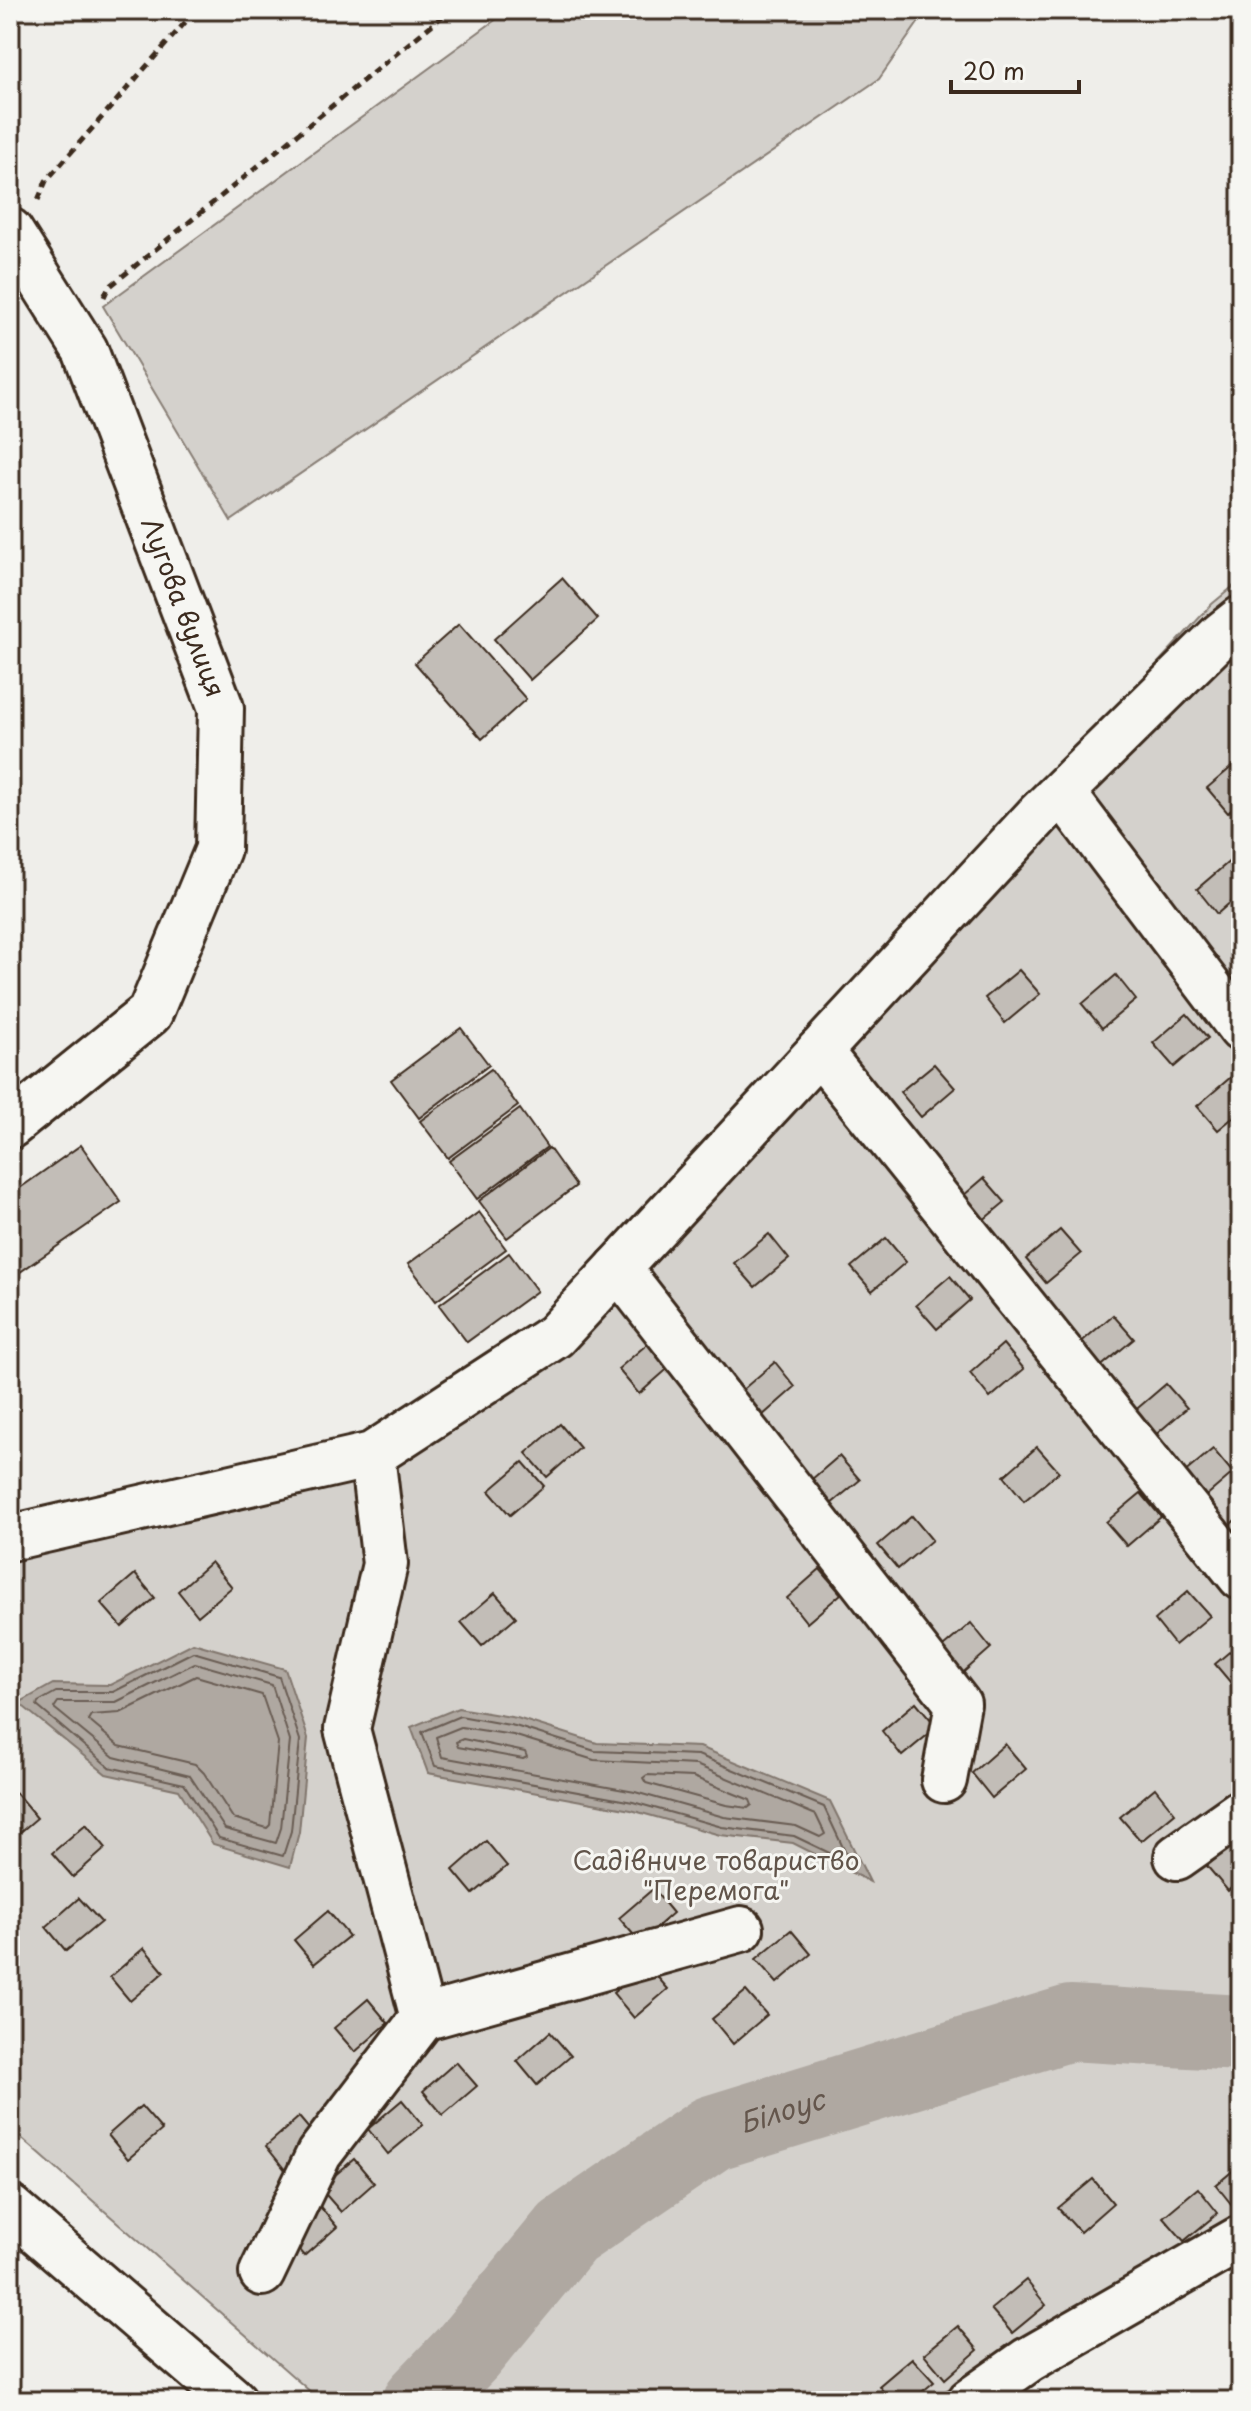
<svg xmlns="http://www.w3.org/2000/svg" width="1251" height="2411" viewBox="0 0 1251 2411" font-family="'Playpen Sans',sans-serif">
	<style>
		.green { fill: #d4d1cc; stroke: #887e75; stroke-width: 2 }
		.water { fill: #afa8a1; stroke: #81766d; stroke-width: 2 }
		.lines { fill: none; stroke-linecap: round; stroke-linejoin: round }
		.shore { stroke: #695c52; stroke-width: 2 }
		.river { stroke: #afa8a1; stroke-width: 76 }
		.building { fill: #c2bdb7; stroke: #3b2a1e; stroke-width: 2 }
		.minor-casing { stroke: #3b2a1e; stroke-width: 50 }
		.secondary-casing { stroke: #3b2a1e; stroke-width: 50 }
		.path { stroke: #3b2a1e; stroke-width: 5; stroke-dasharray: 8 6; stroke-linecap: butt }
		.minor { stroke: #f6f6f2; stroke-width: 44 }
		.secondary { stroke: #f6f6f2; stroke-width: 44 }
		.labels { text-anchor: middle; stroke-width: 6; stroke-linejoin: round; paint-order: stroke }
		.street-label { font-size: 26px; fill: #3b2a1e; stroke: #f6f6f2 }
		.park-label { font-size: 26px; fill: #61544a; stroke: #f6f6f2 }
		.water-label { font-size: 28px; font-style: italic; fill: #64564c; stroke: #f6f6f2 }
	</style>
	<rect width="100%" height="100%" fill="#efeeea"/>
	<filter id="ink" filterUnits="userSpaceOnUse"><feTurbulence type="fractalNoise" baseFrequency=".0125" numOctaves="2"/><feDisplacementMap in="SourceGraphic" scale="16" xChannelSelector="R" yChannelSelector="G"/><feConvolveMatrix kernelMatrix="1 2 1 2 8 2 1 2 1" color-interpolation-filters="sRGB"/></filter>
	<g filter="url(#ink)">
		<g class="green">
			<polygon points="509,10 927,10 879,79 231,521 103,306"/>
			<polygon points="1241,580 1241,2215 928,2401 321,2401 10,2128 10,1548 471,1411 1212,604"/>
		</g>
		<g class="water">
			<polygon points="193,1643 285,1669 308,1738 299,1832 290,1867 213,1844 179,1790 106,1774 19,1703 53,1684 110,1685"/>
			<polygon points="458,1708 517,1718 597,1743 700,1747 830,1801 870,1882 793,1843 720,1835 631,1810 428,1773 411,1727"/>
		</g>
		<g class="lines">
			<g class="shore">
				<polygon points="193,1652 279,1677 300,1740 291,1831 283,1856 219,1838 184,1784 109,1767 37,1706 38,1702 56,1692 113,1692"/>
				<polygon points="195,1663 272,1685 290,1741 281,1828 276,1843 225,1829 190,1776 114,1757 54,1708 58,1702 116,1702"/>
				<polygon points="196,1676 262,1695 278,1742 270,1825 267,1828 233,1818 204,1773 195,1764 119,1746 88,1720 91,1715 120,1713"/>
				<polygon points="460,1716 515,1726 595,1751 698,1755 824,1807 847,1856 842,1859 794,1836 722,1827 633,1802 435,1766 422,1732"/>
				<polygon points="461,1727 513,1735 594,1760 696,1765 816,1815 825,1834 820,1837 796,1826 724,1817 635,1792 442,1757 436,1737"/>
				<polygon points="463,1739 525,1752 527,1757 523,1759 458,1747 456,1742"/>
				<polygon points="647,1775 693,1777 750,1800 752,1805 748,1808 726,1805 646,1783 643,1778"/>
			</g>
			<path class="river" id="s1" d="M421,2401L467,2353L567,2232L712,2133L1070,2023L1241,2033"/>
		</g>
		<g class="building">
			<polygon points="562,578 598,619 530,680 494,639"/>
			<polygon points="459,624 526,699 482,739 415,663"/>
			<polygon points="1241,759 1241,801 1228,813 1207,788"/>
			<polygon points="1231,860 1241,873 1241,893 1217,914 1197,889"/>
			<polygon points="1019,970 1040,994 1005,1023 985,998"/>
			<polygon points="1116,975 1136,1000 1102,1028 1082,1004"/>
			<polygon points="1187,1014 1208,1038 1174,1067 1153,1043"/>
			<polygon points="461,1028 489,1065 419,1118 391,1080"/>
			<polygon points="934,1064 955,1088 921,1117 900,1092"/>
			<polygon points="491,1069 518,1106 448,1158 420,1121"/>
			<polygon points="1231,1077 1241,1089 1241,1111 1218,1130 1197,1106"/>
			<polygon points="520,1109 547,1147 477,1199 449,1161"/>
			<polygon points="81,1145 121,1202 10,1279 10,1195"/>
			<polygon points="549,1148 576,1186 507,1238 479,1201"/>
			<polygon points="984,1178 1005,1202 970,1231 950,1207"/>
			<polygon points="479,1212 506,1249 436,1301 408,1264"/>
			<polygon points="1060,1230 1081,1254 1046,1283 1026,1259"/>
			<polygon points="769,1234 789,1259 755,1287 734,1263"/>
			<polygon points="886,1238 906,1262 872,1291 851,1267"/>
			<polygon points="509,1253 537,1291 467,1342 439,1305"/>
			<polygon points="950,1276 970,1300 937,1329 916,1305"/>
			<polygon points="1113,1315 1134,1339 1099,1368 1079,1344"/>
			<polygon points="652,1340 672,1365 639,1394 618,1369"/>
			<polygon points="1003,1344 1024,1369 990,1398 970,1373"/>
			<polygon points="775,1362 795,1387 762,1416 741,1391"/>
			<polygon points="1166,1384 1187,1408 1153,1437 1132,1413"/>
			<polygon points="560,1424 580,1448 547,1477 526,1453"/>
			<polygon points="1037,1447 1059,1472 1024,1501 1004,1476"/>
			<polygon points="1213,1449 1233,1473 1199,1502 1178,1478"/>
			<polygon points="839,1456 860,1480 825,1509 805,1485"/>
			<polygon points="523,1462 544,1486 510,1515 489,1491"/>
			<polygon points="1141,1493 1161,1517 1127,1546 1106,1522"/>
			<polygon points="1241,1515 1241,1557 1218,1535"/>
			<polygon points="912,1516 932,1540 898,1569 878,1545"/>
			<polygon points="211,1562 232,1587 198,1616 178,1591"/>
			<polygon points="820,1569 841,1594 807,1623 787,1598"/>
			<polygon points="135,1574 155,1598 122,1627 101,1603"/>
			<polygon points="1188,1591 1210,1616 1175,1645 1155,1620"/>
			<polygon points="495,1593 516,1617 482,1646 461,1622"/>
			<polygon points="971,1623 991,1648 958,1677 937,1652"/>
			<polygon points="1241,1642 1241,1684 1236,1689 1215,1664"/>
			<polygon points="916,1702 937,1727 902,1756 882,1731"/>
			<polygon points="1005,1744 1026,1769 992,1798 972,1773"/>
			<polygon points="1155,1788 1175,1813 1141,1841 1120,1817"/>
			<polygon points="16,1793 37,1818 10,1841 10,1798"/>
			<polygon points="86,1824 106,1848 73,1877 52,1853"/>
			<polygon points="1241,1837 1241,1879 1228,1891 1207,1866"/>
			<polygon points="486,1841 507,1866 473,1894 453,1870"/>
			<polygon points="653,1889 673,1913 640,1942 619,1918"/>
			<polygon points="79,1898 101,1922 66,1951 46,1927"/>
			<polygon points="328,1911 349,1936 314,1964 294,1940"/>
			<polygon points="791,1930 811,1954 777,1983 756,1959"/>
			<polygon points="144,1948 164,1972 130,2001 110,1977"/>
			<polygon points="647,1965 668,1989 634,2018 613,1993"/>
			<polygon points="746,1991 767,2015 733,2044 712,2019"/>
			<polygon points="368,1999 388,2023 355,2052 334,2028"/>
			<polygon points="550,2032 571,2056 537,2085 517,2061"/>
			<polygon points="456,2062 477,2086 443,2115 423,2091"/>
			<polygon points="402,2100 423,2125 388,2154 368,2129"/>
			<polygon points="141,2106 162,2130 128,2159 108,2135"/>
			<polygon points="299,2117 320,2142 286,2171 266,2146"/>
			<polygon points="354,2159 374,2183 341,2212 320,2188"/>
			<polygon points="1241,2164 1241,2206 1236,2210 1216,2185"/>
			<polygon points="1093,2179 1113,2203 1080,2232 1058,2208"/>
			<polygon points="1198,2188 1218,2213 1184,2241 1163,2217"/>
			<polygon points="317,2203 337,2227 304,2256 283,2232"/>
			<polygon points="1026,2280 1046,2305 1012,2333 991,2309"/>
			<polygon points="958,2326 978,2350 945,2379 924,2354"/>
			<polygon points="912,2358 934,2382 911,2401 891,2401 879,2386"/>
		</g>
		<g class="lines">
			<g class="minor-casing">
				<g id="minor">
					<path id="s2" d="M10,231L85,350L221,708L218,849L150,1013L10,1126"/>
					<polyline points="1062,792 1241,1029"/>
					<polyline points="819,1051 1241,1577"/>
					<polyline points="618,1268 958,1704 944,1780"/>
					<polyline points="10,1538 372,1455 555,1336 1039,814 1222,634 1241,619"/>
					<polyline points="1177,1857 1241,1812"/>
					<polyline points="423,2018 741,1929"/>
					<polyline points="262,2273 319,2154 423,2018 347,1729 385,1564 372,1455"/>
					<polyline points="970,2401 1028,2360 1241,2238"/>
				</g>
			</g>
			<g class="secondary-casing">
				<polyline id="secondary" points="10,2208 234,2401"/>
			</g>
			<g class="path">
				<polyline points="38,200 46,181 196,10"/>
				<polyline points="104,297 108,288 450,10"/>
			</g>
			<use href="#minor" class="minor"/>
			<use href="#secondary" class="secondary"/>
		</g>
	</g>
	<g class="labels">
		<g class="street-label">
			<text dy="9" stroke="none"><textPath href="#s2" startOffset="416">Лугова вулиця</textPath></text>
		</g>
		<g class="park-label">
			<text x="716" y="1870">Садівниче товариство<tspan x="716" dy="30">"Перемога"</tspan></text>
		</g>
		<g class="water-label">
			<text dy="10" stroke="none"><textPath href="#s1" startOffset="472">Білоус</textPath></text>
		</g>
	</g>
	<rect width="1251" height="2411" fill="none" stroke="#f6f6f2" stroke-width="40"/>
	<rect x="20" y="20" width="1211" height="2371" fill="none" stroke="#3b2a1e" stroke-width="3" filter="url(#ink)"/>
	<path d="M951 80v12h128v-12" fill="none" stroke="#3b2a1e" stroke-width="4"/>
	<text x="963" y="80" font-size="24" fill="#3b2a1e" stroke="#f6f6f2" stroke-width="6" paint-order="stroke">20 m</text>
</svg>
